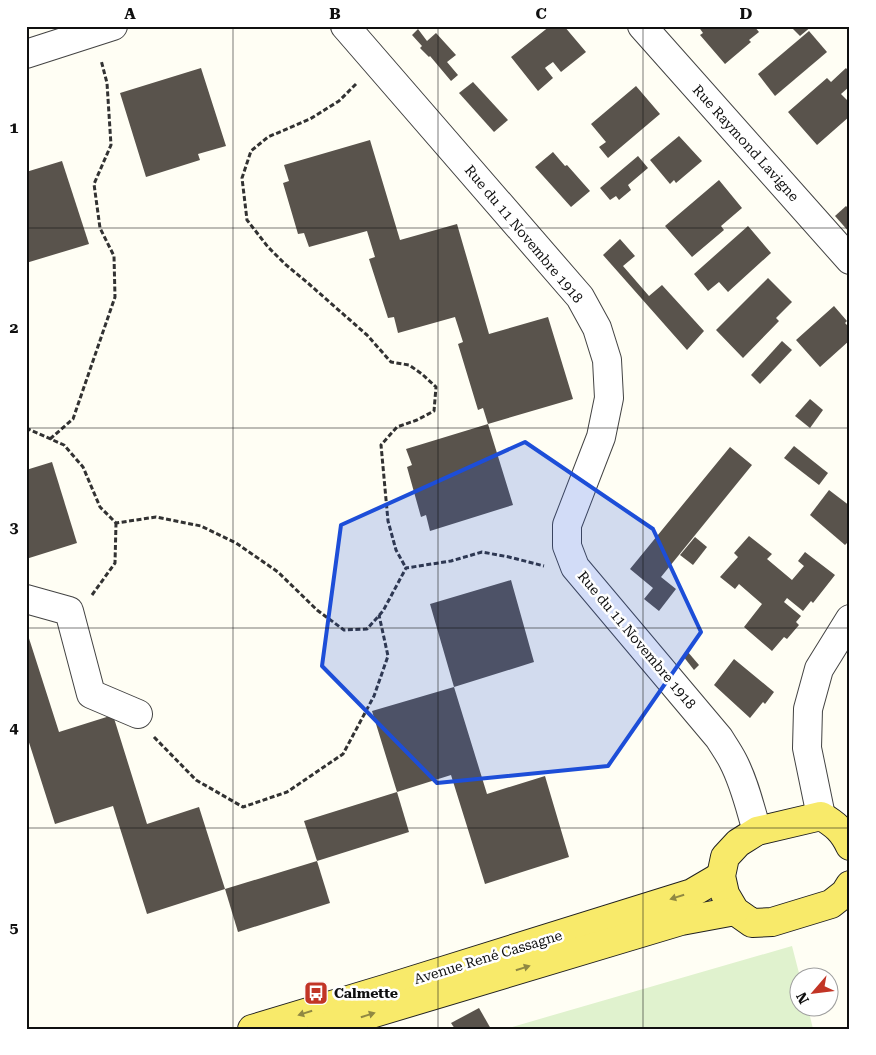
<svg xmlns="http://www.w3.org/2000/svg" width="876" height="1055" viewBox="0 0 876 1055" font-family="'Roboto Serif',serif">
	<style>
		.pitch { fill: #e0f2ce }
		.building { fill: #59534c }
		.lines { fill: none; stroke-linecap: round; stroke-linejoin: round }
		.minor-casing { stroke: #434343; stroke-width: 30 }
		.major-casing { stroke: #212121; stroke-width: 30 }
		.path { stroke: #323232; stroke-width: 3; stroke-dasharray: 5 2.5; stroke-linecap: butt }
		.minor { stroke: #fff; stroke-width: 28 }
		.major { stroke: #f8ea6a; stroke-width: 28 }
		.oneway { fill: #908842 }
		.marked { fill: #1d4ed8; fill-opacity: 0.2; stroke: #1d4ed8; stroke-width: 4; stroke-linejoin: round }
		.grid { fill: none; stroke: #101010; stroke-width: 1; stroke-opacity: 0.55 }
		.labels { text-anchor: middle; stroke-width: 5; stroke-linejoin: round; paint-order: stroke }
		.street-label { font-size: 14px; fill: #101010; stroke: #fff }
		.poi-label { font-size: 14px; font-weight: bold; fill: #101010; stroke: #fff; text-anchor: start }
		.neatline { fill: none; stroke: #101010; stroke-width: 2 }
		.grid-label { font-size: 16px; text-anchor: middle; font-weight: bold; fill: #101010 }
	</style>
	<rect width="100%" height="100%" fill="#fffef4"/>
	<polygon class="pitch" points="792,946 800,977 798,978 798,1008 808,1008 813,1029 505,1029"/>
	<g class="building">
		<polygon points="550,26 564,26 586,52 561,72 553,62 546,67 545,68 553,78 538,91 511,57"/>
		<polygon points="698,26 754,26 759,32 749,40 751,42 725,64 700,35 703,33"/>
		<polygon points="790,26 812,26 800,36"/>
		<polygon points="418,29 427,41 436,33 456,55 447,62 458,75 451,81 430,56 429,57 420,48 422,46 412,35"/>
		<polygon points="809,31 827,52 775,96 758,74"/>
		<polygon points="201,68 226,146 198,154 200,160 146,177 120,93"/>
		<polygon points="846,68 850,73 850,86 841,94 850,103 850,116 817,145 788,112 827,78 831,82"/>
		<polygon points="473,82 508,120 494,132 459,93"/>
		<polygon points="636,86 660,114 608,158 599,147 606,142 591,124"/>
		<polygon points="679,136 702,161 676,183 674,180 670,184 650,160"/>
		<polygon points="370,140 400,240 457,224 489,334 548,317 573,399 488,424 483,408 478,410 458,344 463,342 455,317 398,333 394,317 388,318 369,259 375,257 367,231 309,247 304,233 298,234 283,183 289,181 284,165"/>
		<polygon points="553,152 565,166 567,165 590,191 571,207 535,167"/>
		<polygon points="638,156 648,168 628,185 631,190 619,200 616,196 610,200 600,188"/>
		<polygon points="62,161 89,244 26,263 26,172"/>
		<polygon points="719,180 742,208 721,226 724,230 692,257 665,226"/>
		<polygon points="846,206 850,210 850,233 835,216"/>
		<polygon points="748,226 771,253 728,292 719,282 708,291 694,274"/>
		<polygon points="620,239 635,256 623,266 649,296 662,285 704,331 687,350 603,255"/>
		<polygon points="768,278 792,302 776,318 779,321 743,358 716,330"/>
		<polygon points="834,306 847,321 845,323 850,328 850,340 820,367 796,340"/>
		<polygon points="782,341 792,350 760,384 751,375"/>
		<polygon points="810,399 823,410 810,428 795,416"/>
		<polygon points="488,424 513,505 430,531 426,515 421,517 407,467 412,465 406,449"/>
		<polygon points="794,446 828,473 819,485 784,458"/>
		<polygon points="730,447 752,465 661,577 676,589 659,611 644,599 653,588 630,569"/>
		<polygon points="52,462 77,543 26,559 26,470"/>
		<polygon points="829,490 850,506 850,540 845,545 810,515"/>
		<polygon points="749,536 772,554 767,559 792,580 804,566 798,561 805,552 835,575 813,603 811,601 803,611 787,598 784,602 801,616 796,622 799,625 787,639 784,637 772,651 744,627 762,604 739,584 735,589 720,577 738,557 734,553"/>
		<polygon points="695,537 707,547 693,565 680,555"/>
		<polygon points="511,580 534,662 454,687 487,794 545,776 569,857 485,884 451,775 397,792 372,711 454,687 430,604"/>
		<polygon points="26,629 59,732 113,715 147,824 199,807 225,889 147,914 113,806 55,824 26,733"/>
		<polygon points="687,651 699,665 694,670 683,656"/>
		<polygon points="734,659 774,692 765,704 763,702 750,718 714,685"/>
		<polygon points="397,792 409,832 317,861 304,821"/>
		<polygon points="317,861 330,903 238,932 225,889"/>
		<polygon points="479,1008 491,1029 455,1029 451,1023"/>
	</g>
	<g class="lines">
		<g class="minor-casing">
			<g id="minor">
				<path d="M345,26L580,297L597,328L607,360L609,398L601,437L567,525V546L575,567L719,738C724,746 729,753 733,761C745,784 750,808 757,831"/>
				<polyline points="642,26 850,260"/>
				<polyline points="26,54 113,26"/>
				<polyline points="26,599 69,611 91,694 138,714"/>
				<polyline points="821,816 807,748 808,709 819,669 850,619"/>
			</g>
		</g>
		<g class="major-casing">
			<g id="major">
				<path d="M850,846C843,831 835,824 821,816L757,831L738,843L725,857L721,876L725,894L735,911L752,923L772,922L831,904L845,893L850,885"/>
				<polyline points="252,1029 388,988 692,893 721,876"/>
				<polyline points="321,1029 681,921 735,911"/>
			</g>
		</g>
		<g class="path">
			<polyline points="356,84 339,101 310,119 268,137 251,151 242,178 247,220 268,247 285,264 309,284 367,335 391,362 409,365 422,374 436,387 434,411 417,420 397,427 381,445 388,521 396,550 406,568"/>
			<polyline points="26,428 64,445 83,467 100,507 116,523 156,517 201,526 236,543 278,572 317,610 344,630 367,629 383,611 406,568 451,561 482,552 509,557 544,566"/>
			<polyline points="50,439 73,419 115,297 114,256 100,228 94,184 111,145 107,83 101,60"/>
			<polyline points="92,595 115,563 116,523"/>
			<polyline points="154,737 196,780 243,807 287,792 343,754 374,696 388,656 379,615"/>
		</g>
		<use href="#minor" class="minor"/>
		<use href="#major" class="major"/>
	</g>
	<defs><path id="oneway-solid" d="M-6-.8H1V-3.2L6.5 0L1 3.2V.8H-6Z" transform="scale(1.25)"/></defs>
	<g class="oneway">
		<use href="#oneway-solid" transform="translate(677 897) rotate(163)"/>
		<use href="#oneway-solid" transform="translate(523 968) rotate(-17)"/>
		<use href="#oneway-solid" transform="translate(305 1013) rotate(163)"/>
		<use href="#oneway-solid" transform="translate(368 1015) rotate(-17)"/>
	</g>
	<path class="marked" d="M525,442L653,529L701,632L608,766L437,783L322,666L341,525Z"/>
	<path class="grid" d="M233,26V1029M438,26V1029M643,26V1029M26,228H850M26,428H850M26,628H850M26,828H850"/>
	<defs>
		<g id="bus-square" transform="scale(1.25)"><rect x="-9" y="-9" width="18" height="18" rx="4" fill="#c23526" stroke="#fff"/><path d="M-5-6H5V4H4V6H2V4H-2V6H-4V4H-5ZM-3.5-4V0h7V-4ZM-3.5 1.2v1.5H-2V1.2ZM2 1.2v1.5H3.5V1.2Z" fill="#fff"/></g>
	</defs>
	<g fill-rule="evenodd">
		<use href="#bus-square" x="316" y="993"/>
	</g>
	<g class="labels">
		<g class="street-label">
			<text transform="translate(746 143) rotate(48)" y="5">Rue Raymond Lavigne</text>
			<text transform="translate(524 234) rotate(50)" y="5">Rue du 11 Novembre 1918</text>
			<text transform="translate(637 640) rotate(50)" y="5">Rue du 11 Novembre 1918</text>
			<text transform="translate(488 957) rotate(-17)" y="5">Avenue René Cassagne</text>
		</g>
		<g class="poi-label">
			<text x="334" y="998">Calmette</text>
		</g>
	</g>
	<rect width="876" height="1055" fill="none" stroke="#ffffff" stroke-width="55"/>
	<g transform="translate(814 992) rotate(242)"><circle r="24" fill="#ffffff" stroke="#9f9f9f"/>
	<path d="M0-4L9 19L0 12L-9 19Z" fill="#c23526"/>
	<text y="-8" font-size="14" font-weight="bold" text-anchor="middle" fill="#101010">N</text>
	</g>
	<rect x="28" y="28" width="820" height="1000" class="neatline"/>
	<g class="grid-label">
		<text x="130" y="19">A</text>
		<text x="335" y="19">B</text>
		<text x="541" y="19">C</text>
		<text x="746" y="19">D</text>
		<text x="14" y="133">1</text>
		<text x="14" y="333">2</text>
		<text x="14" y="533">3</text>
		<text x="14" y="733">4</text>
		<text x="14" y="933">5</text>
	</g>
</svg>
